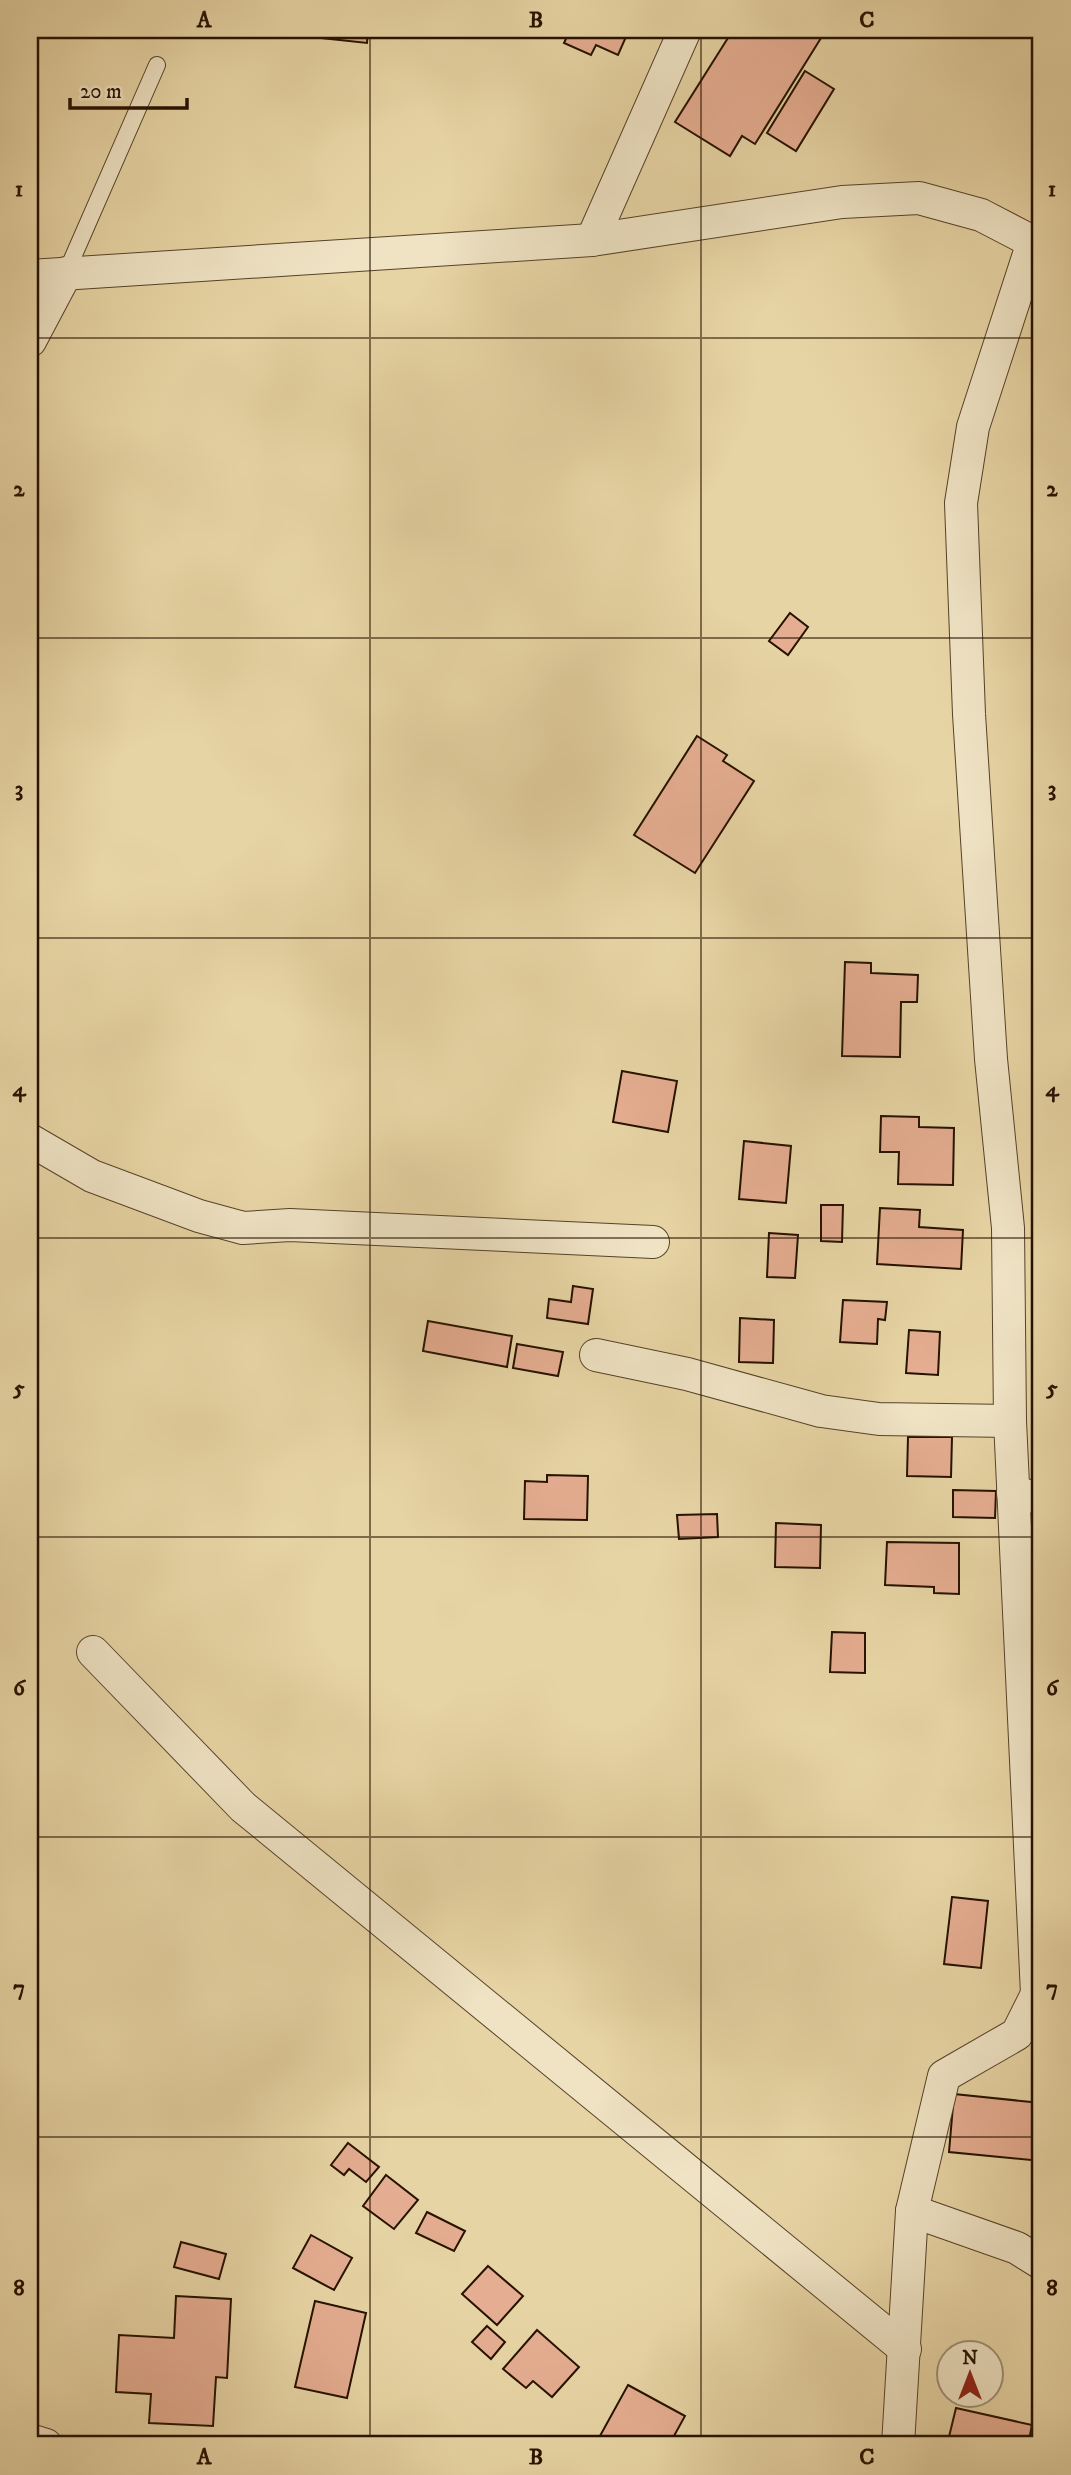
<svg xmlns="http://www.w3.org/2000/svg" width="1071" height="2475" viewBox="0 0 1071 2475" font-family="'IM FELL DW Pica',serif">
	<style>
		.building { fill: #e5ad91; stroke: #261200; stroke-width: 2 }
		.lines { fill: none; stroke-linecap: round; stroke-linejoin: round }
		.lane-casing { stroke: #564229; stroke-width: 18 }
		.street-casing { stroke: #564229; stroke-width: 34 }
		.lane { stroke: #efe3c4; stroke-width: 16 }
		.street { stroke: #efe3c4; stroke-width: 32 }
		.grid { fill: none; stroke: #261200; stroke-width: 2; stroke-opacity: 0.55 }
		.neatline { fill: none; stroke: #261200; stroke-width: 2.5 }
		.grid-label { font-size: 23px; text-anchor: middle; font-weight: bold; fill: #261200 }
	</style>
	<rect width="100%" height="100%" fill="#e7d4a4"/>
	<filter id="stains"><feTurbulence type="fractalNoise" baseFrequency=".00286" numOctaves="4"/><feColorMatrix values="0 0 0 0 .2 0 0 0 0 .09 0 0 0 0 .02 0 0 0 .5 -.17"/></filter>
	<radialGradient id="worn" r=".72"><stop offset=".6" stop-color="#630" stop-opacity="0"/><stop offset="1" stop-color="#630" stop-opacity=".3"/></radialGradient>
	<g class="building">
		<polygon points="304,30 368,30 367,43 303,36"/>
		<polygon points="570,30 629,30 618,55 596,45 591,55 564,43"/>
		<polygon points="733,30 826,30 755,144 742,136 730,156 675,122"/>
		<polygon points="805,71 834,89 796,151 767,133"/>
		<polygon points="790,613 808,627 788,655 769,641"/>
		<polygon points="697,736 727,755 723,761 754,781 695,873 634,835"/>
		<polygon points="845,962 871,963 871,973 918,975 917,1002 901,1002 900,1057 842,1056"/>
		<polygon points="622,1071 677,1081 668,1132 613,1122"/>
		<polygon points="881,1116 919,1117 919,1127 954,1128 953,1185 898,1184 899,1152 880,1152"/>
		<polygon points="744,1141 791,1146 786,1203 739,1199"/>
		<polygon points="821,1205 843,1205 842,1242 821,1241"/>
		<polygon points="880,1208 920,1210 919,1227 963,1230 961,1269 877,1264"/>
		<polygon points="769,1233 798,1235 795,1278 767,1277"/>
		<polygon points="573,1286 593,1289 588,1324 547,1318 549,1299 571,1302"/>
		<polygon points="843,1300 887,1302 885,1320 878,1319 877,1344 840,1342"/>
		<polygon points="740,1318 774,1320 773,1363 739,1362"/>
		<polygon points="428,1321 512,1336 507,1367 423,1351"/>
		<polygon points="909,1330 940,1332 938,1375 906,1373"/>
		<polygon points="517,1344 563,1352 558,1376 513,1368"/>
		<polygon points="908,1437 952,1437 951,1477 907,1476"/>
		<polygon points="547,1475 588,1476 587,1520 524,1519 525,1481 547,1482"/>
		<polygon points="953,1490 996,1491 995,1518 953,1517"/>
		<polygon points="717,1514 718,1537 679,1539 677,1515"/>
		<polygon points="776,1523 821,1525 820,1568 775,1567"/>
		<polygon points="887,1542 959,1543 959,1594 934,1593 934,1587 885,1585"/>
		<polygon points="832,1632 865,1633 865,1673 830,1672"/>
		<polygon points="952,1897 988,1901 981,1968 944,1964"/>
		<polygon points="954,2094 1041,2103 1041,2161 949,2152"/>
		<polygon points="348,2143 379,2167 366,2182 349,2169 344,2175 331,2165"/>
		<polygon points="386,2175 418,2200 394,2229 363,2206"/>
		<polygon points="427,2212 465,2231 454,2251 416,2233"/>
		<polygon points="311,2235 352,2258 334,2290 293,2268"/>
		<polygon points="181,2242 226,2254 219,2279 174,2267"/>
		<polygon points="488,2266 523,2296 497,2325 462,2294"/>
		<polygon points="176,2296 231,2299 227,2378 216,2377 213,2426 149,2423 151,2394 116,2392 119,2335 174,2338"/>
		<polygon points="315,2301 366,2313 347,2398 295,2387"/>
		<polygon points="487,2326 505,2342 491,2359 472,2342"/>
		<polygon points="537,2330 579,2367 552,2397 533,2381 526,2388 503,2369"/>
		<polygon points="628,2385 685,2416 669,2445 595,2445"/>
		<polygon points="956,2408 1032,2425 1028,2445 947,2445"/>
	</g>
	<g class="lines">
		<g class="lane-casing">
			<polyline id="lane" points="66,273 157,65"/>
		</g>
		<g class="street-casing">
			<g id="street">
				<polyline points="592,240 685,30"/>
				<polyline points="30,276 592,240 842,202 919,198 981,215 1033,242 973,427 961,503 969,714 991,1059 1008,1228 1010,1421 1037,1994 1041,1998"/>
				<polyline points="30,341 66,273"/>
				<polyline points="30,1140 92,1176 199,1216 243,1228 290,1225 653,1242"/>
				<polyline points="596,1355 687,1374 821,1411 879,1419 1010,1421"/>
				<polyline points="1013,1493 1041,1498"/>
				<polyline points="93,1652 243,1807 905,2349"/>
				<polyline points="912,2211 1017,2248 1041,2263"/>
				<polyline points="30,2440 46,2445"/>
				<polyline points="898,2445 912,2211 944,2076 1017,2034 1037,1994"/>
			</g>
		</g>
		<use href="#lane" class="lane"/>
		<use href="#street" class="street"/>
	</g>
	<path class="grid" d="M370,30V2445M701,30V2445M30,338H1041M30,638H1041M30,938H1041M30,1238H1041M30,1537H1041M30,1837H1041M30,2137H1041"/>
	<rect width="1071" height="2475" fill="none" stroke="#e7d4a4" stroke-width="77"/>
	<g transform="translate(970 2374)"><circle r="33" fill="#efe3c4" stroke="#9f8f76" stroke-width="2"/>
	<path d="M0-5L12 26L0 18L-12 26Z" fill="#8f2418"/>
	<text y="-10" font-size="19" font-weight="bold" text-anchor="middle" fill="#261200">N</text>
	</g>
	<path d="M70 98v10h117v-10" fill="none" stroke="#261200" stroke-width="3.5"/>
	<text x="80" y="98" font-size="21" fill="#261200" stroke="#efe3c4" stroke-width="5" paint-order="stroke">20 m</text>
	<rect x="38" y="38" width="994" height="2398" class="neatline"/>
	<g class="grid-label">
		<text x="204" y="27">A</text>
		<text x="536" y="27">B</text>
		<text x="867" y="27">C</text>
		<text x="19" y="196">1</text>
		<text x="1052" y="196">1</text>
		<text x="19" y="496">2</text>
		<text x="1052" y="496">2</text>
		<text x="19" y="796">3</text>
		<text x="1052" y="796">3</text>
		<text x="19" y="1096">4</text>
		<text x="1052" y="1096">4</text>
		<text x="19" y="1395">5</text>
		<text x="1052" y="1395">5</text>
		<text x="19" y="1695">6</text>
		<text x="1052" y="1695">6</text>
		<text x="19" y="1995">7</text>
		<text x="1052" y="1995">7</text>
		<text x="19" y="2295">8</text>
		<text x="1052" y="2295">8</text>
		<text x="204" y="2464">A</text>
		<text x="536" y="2464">B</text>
		<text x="867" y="2464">C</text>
	</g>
	<rect width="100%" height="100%" filter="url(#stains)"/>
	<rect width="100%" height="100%" fill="url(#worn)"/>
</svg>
